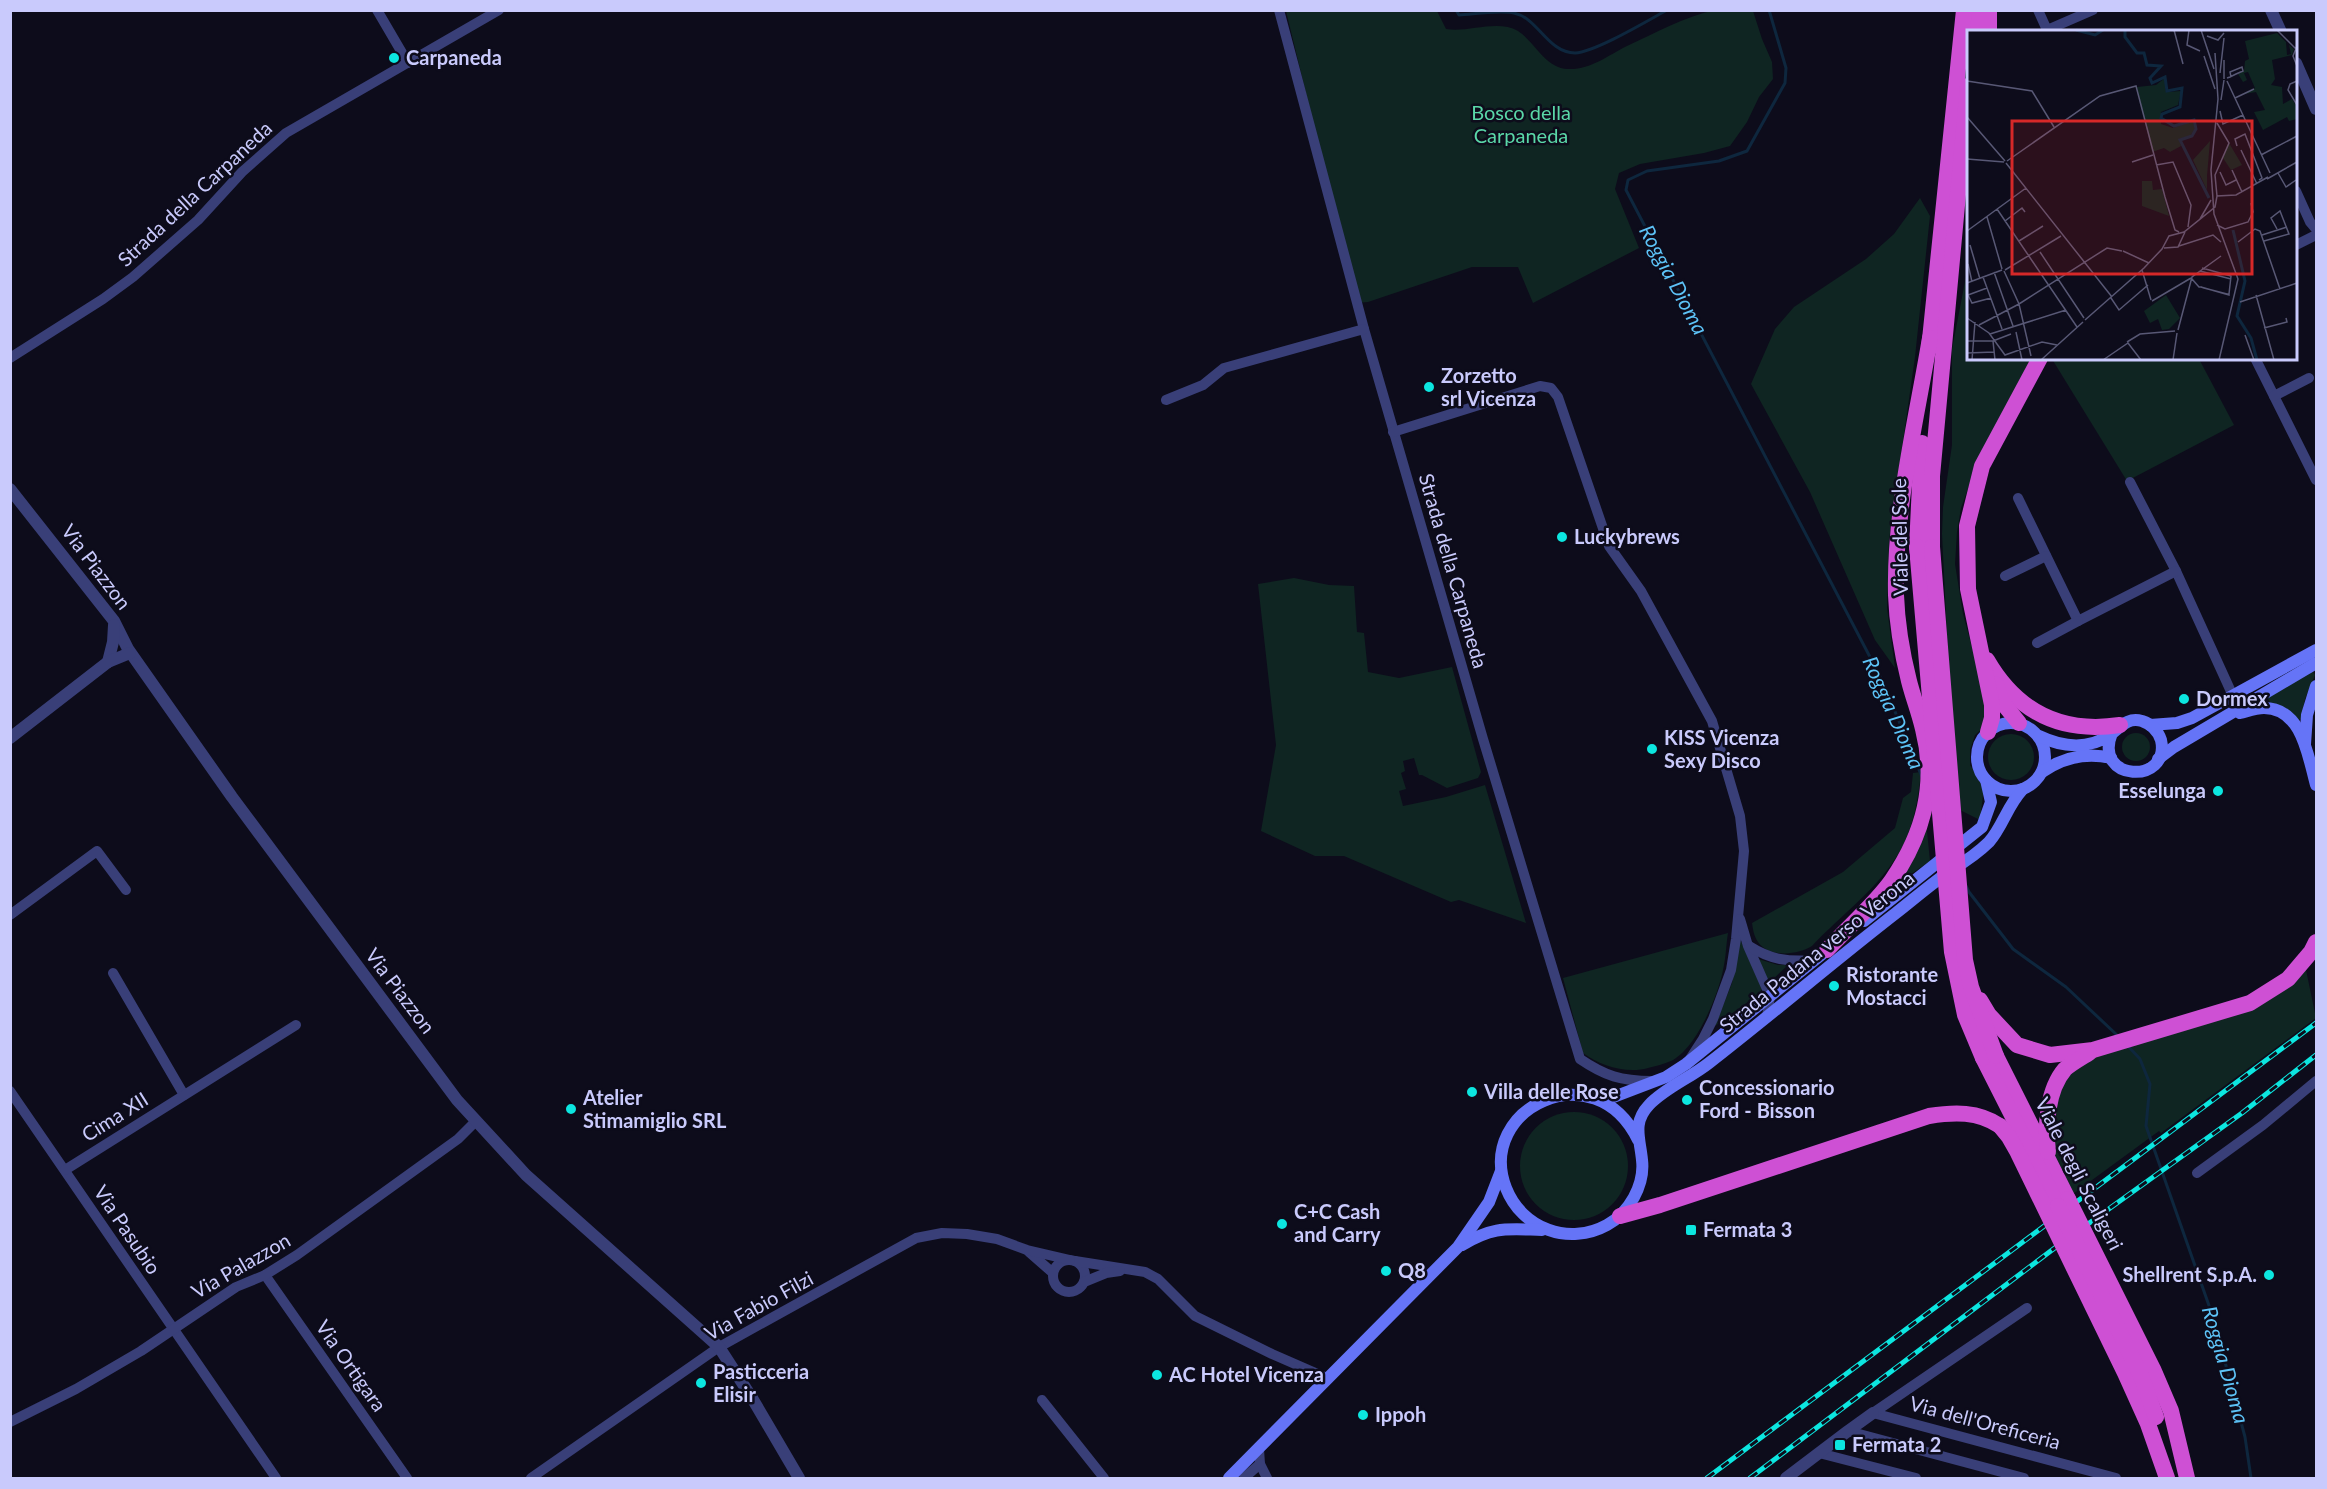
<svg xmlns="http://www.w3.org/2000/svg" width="2327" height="1489" viewBox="0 0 2327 1489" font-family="Lato,sans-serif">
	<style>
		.green { fill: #0f2522 }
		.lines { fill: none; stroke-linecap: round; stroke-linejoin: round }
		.stream { stroke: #0e273e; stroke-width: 3 }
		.minor { stroke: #393f78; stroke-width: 10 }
		.tertiary { stroke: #393f78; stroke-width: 12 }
		.secondary { stroke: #6574f7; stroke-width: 12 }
		.trunk { stroke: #ce50d4; stroke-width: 16 }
		.rail-casing { stroke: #0ce6e0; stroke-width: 5 }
		.rail { stroke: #0d0c1b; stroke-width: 3; stroke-dasharray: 9; stroke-linecap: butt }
		.trunk-bridge { stroke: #ce50d4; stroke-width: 16 }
		.poi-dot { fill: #0ce6e0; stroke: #0d0c1b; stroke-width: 2 }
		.labels { text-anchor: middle; stroke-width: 5; stroke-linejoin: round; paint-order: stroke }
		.poi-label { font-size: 20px; font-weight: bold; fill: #c9cafc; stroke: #0d0c1b; text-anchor: start }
		.park-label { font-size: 20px; fill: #5ad7a8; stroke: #0d0c1b }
		.street-label { font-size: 20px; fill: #c9cafc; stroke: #0d0c1b }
		.water-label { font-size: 21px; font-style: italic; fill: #5dc3f7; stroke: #0d0c1b }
		.inset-river { fill: none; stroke: #0e273e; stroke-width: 3 }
		.inset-road { fill: none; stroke: #585875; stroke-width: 1.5 }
		.view { fill: #d62828; fill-opacity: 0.15; stroke: #d62828; stroke-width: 3 }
		.inset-edge { fill: none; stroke: #c9cafc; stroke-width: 3 }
	</style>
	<rect width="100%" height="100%" fill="#0d0c1b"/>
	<g class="green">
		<path d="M1715,10L1753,11L1762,39L1772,62L1773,79L1759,97L1747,122L1730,146L1704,153L1640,164L1619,173L1615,189L1639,248L1533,303L1518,267H1472L1368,302L1357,303L1286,11H1437L1446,29C1468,33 1497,19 1518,31C1535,42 1545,68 1568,69C1590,70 1607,56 1627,46C1655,33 1684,17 1715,10Z"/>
		<polygon points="1920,198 1930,216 1915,357 1889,540 1887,608 1895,668 1875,640 1810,492 1751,384 1775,329 1794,307 1866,259 1894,234"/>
		<polygon points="1968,266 1968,358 2032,359 1978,461 1961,508 1957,532 1955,564 1963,614 1988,706 1982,729 1975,735 1970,750 1970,765 1984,787 1980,820 1958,809 1951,719 1942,534 1943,507 1952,445 1952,349"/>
		<polygon points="2052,359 2199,359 2234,425 2127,481"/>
		<polygon points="1294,578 1329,585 1354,586 1357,632 1364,633 1368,672 1399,678 1452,667 1481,772 1478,778 1447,788 1422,775 1419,775 1414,758 1403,761 1405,771 1401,773 1406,789 1399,791 1403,806 1446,797 1485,785 1526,923 1459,900 1451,902 1344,856 1315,856 1261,831 1276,745 1258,584"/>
		<polygon points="2313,672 2315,675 2305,699 2301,719 2298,720 2286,708 2271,704 2268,699 2269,696"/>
		<circle cx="2136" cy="747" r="14"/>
		<circle cx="2011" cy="757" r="23"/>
		<path d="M1921,772C1918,800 1914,826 1900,851C1879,888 1841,915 1812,946C1798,955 1769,958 1758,942C1754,936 1753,930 1752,923L1843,872L1895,828L1903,798L1911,792L1913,773Z"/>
		<polygon points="1926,821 1930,861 1898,883"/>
		<path d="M1728,933C1726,945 1726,958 1723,970C1718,996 1696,1049 1671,1061C1664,1064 1656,1066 1648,1068C1627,1074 1600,1066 1583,1053L1563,978Z"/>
		<polygon points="1740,939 1762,989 1760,993 1715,1026 1732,983"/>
		<polygon points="1758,959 1778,965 1788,965 1769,983"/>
		<polygon points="2305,965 2316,1018 2161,1133 2159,1131 2073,1194 2054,1155 2055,1091 2083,1059 2227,1015"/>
		<circle cx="1574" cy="1166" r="54"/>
	</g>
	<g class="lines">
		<g class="stream">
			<path d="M1456,10L1459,15C1475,14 1499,10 1514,13C1538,18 1548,53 1575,53C1595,52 1647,21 1667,10"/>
			<polyline points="1769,10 1786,68 1785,83 1747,151 1719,161 1647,171 1628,180 1626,190 1882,680 1922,777"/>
			<polyline points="1966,886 1969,892 2013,949 2066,987 2118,1036"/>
			<polyline points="2127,1045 2140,1059 2150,1084 2146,1126 2213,1317 2245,1437 2251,1478"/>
		</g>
		<g class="minor">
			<polyline points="377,10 408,63"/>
			<path d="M1279,10L1364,329L1483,739L1580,1059C1605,1076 1621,1081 1652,1081"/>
			<polyline points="2038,10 2047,30 2093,10"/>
			<polyline points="2296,191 2310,222 2316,229"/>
			<polyline points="2296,245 2316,235"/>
			<polyline points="10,358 103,299 133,277 198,220 242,172 286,133 499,10"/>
			<polyline points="2255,358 2316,480"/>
			<polyline points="2274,396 2309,378"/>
			<polyline points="1166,400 1203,385 1224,368 1364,329"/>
			<polyline points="1393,432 1540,386 1551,388 1558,397 1609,546 1641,591 1712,721 1740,816 1744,851 1736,939 1731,970 1713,1019 1703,1039 1690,1059"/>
			<polyline points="2130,482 2176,571 2233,696"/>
			<polyline points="2018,498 2078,621 2176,571"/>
			<polyline points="2005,576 2046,556"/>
			<polyline points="2037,643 2078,621"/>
			<polyline points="10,915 97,851 126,890"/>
			<polyline points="1740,919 1748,946 1770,996 1767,1017"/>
			<path d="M1749,946C1771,960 1788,962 1814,960"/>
			<polyline points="113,973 184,1095"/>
			<polyline points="10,1091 276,1478"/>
			<polyline points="65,1170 296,1025"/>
			<polyline points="2197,1173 2263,1125 2316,1081"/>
			<polyline points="1029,1252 1053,1273"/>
			<circle cx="1069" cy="1276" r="16"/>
			<polyline points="1075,1261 1145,1272 1158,1279 1195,1316 1272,1354 1327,1378"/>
			<polyline points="265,1275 407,1478"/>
			<polyline points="1084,1282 1106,1273 1120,1271"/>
			<polyline points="1042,1400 1104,1478"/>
			<polyline points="1873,1413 2116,1478"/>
			<polyline points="1873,1413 2027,1308"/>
			<polyline points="10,1422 76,1389 141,1351 236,1287 265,1275 297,1255 458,1139 476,1121"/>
			<polyline points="1848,1431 2024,1478"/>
			<polyline points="1259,1449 1260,1464 1267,1478"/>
			<polyline points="1819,1453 1916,1478"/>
			<polyline points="531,1478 719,1347 916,1238 942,1233 967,1234 997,1239 1027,1250 1070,1260"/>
			<polyline points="1244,1478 1260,1464"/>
		</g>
		<g class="tertiary">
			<polyline points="2271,10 2281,32"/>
			<polyline points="2296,63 2316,109"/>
			<polyline points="10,489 114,621 128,649 232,797 457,1100 526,1175 719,1347 752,1398 799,1478"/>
			<polyline points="108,662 113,642 114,625"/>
			<polyline points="10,738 108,662 130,653"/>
			<polyline points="1786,1478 1848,1431 1873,1413"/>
		</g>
		<g class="secondary">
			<path d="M2240,713C2248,711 2256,708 2264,708C2302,708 2308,756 2316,785"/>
			<circle cx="2011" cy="757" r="34"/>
			<polyline points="2150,725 2177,723 2192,718 2316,650"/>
			<path d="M2039,736C2062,747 2088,750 2110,735C2121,727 2127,717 2142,721C2151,724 2158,731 2161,740C2171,785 2092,782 2112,733"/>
			<polyline points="2305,744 2307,715 2316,686"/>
			<polyline points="2158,759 2174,747 2316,663"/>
			<path d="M2042,772C2064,757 2086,752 2111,758"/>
			<polyline points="1864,921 1982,827 1991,802 1986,780"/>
			<polyline points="1603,1101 1666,1077 1686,1064 1832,946"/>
			<path d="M1638,1140C1595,1051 1475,1108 1506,1188C1522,1229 1569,1246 1607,1225C1629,1213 1645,1185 1642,1160C1640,1138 1632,1123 1649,1105C1665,1088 1690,1078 1709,1063C1772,1014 1833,962 1896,913C1914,899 1931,884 1950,871C1963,863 1978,853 1989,842C2003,826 2007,806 2023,789"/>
			<path d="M1462,1245C1494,1226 1506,1229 1542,1230"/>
			<polyline points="1229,1478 1458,1247 1489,1202 1501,1171"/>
		</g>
		<g class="trunk">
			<polyline points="1976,32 1979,10"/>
			<polyline points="1989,32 1989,10"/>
			<polyline points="1929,349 1964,10"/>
			<polyline points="1917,547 1922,443"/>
			<polyline points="1932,547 1932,476 1968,86"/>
			<path d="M1987,660C2017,712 2061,734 2120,725"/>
			<polyline points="1996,684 2002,702 2019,723"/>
			<polyline points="1988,732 1992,718 1992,705 1968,589 1967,526 1982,466 2040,358"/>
			<path d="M1827,950C1846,929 1877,902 1892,880C1924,833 1937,784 1923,729C1919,712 1913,697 1909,681C1902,653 1897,624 1896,595C1894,509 1916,422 1930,338"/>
			<polyline points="1980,1000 1989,1015 2017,1045 2050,1055 2093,1050 2250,1003 2288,979 2311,952 2316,942"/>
			<polyline points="1996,1056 2068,1199"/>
			<polyline points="1983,1058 2058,1206"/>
			<path d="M2048,1152C2045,1126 2047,1090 2065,1069C2072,1063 2081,1058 2089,1053"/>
			<path d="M1620,1216L1660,1205L1929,1116C1954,1112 1978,1111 2000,1126"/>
		</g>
		<g class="rail-casing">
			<g id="rail">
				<polyline points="1707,1478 2316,1023"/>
				<polyline points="1750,1478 2056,1247 2242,1113 2316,1055"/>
			</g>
		</g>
		<use href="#rail" class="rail"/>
		<g class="trunk-bridge">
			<polyline points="1917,547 1952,952 1965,1015 1983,1058"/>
			<polyline points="1932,547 1965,960 1971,987 1996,1056"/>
			<polyline points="2000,1126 2009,1137 2017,1151 2125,1373 2148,1424 2167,1478"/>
			<polyline points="2068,1199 2153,1369 2171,1411 2187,1478"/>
			<polyline points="2058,1206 2141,1376 2156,1417"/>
		</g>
	</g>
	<g class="poi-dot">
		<circle cx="394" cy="58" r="6"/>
		<circle cx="1429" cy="387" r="6"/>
		<circle cx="1562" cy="537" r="6"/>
		<circle cx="2184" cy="699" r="6"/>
		<circle cx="1652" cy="749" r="6"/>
		<circle cx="2218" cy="791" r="6"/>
		<circle cx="1834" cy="986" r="6"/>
		<circle cx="1472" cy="1092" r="6"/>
		<circle cx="1687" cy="1100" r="6"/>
		<circle cx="571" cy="1109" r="6"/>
		<circle cx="1282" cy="1224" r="6"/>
		<rect x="1685" y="1224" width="12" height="12" rx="3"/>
		<circle cx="1386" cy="1271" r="6"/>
		<circle cx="2269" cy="1275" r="6"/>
		<circle cx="1157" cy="1375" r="6"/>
		<circle cx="701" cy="1383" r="6"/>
		<circle cx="1363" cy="1415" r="6"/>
		<rect x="1834" y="1439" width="12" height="12" rx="3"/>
	</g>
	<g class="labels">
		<g class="poi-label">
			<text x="406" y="65">Carpaneda</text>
			<text x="1441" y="383">Zorzetto<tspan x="1441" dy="23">srl Vicenza</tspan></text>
			<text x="1574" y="544">Luckybrews</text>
			<text x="2196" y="706">Dormex</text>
			<text x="1664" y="745">KISS Vicenza<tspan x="1664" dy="23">Sexy Disco</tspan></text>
			<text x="2206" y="798" text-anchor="end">Esselunga</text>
			<text x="1846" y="982">Ristorante<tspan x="1846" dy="23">Mostacci</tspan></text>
			<text x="1699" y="1095">Concessionario<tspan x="1699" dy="23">Ford - Bisson</tspan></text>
			<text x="1484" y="1099">Villa delle Rose</text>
			<text x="583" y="1105">Atelier<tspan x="583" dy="23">Stimamiglio SRL</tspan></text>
			<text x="1294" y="1219">C+C Cash<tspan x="1294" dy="23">and Carry</tspan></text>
			<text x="1703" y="1237">Fermata 3</text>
			<text x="1398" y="1278">Q8</text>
			<text x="2257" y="1282" text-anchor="end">Shellrent S.p.A.</text>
			<text x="713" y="1379">Pasticceria<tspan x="713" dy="23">Elisir</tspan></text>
			<text x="1169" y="1382">AC Hotel Vicenza</text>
			<text x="1375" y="1422">Ippoh</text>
			<text x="1852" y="1452">Fermata 2</text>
		</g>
		<g class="park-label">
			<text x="1521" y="120">Bosco della<tspan x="1521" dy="23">Carpaneda</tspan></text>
		</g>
		<g class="street-label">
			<text transform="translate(195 194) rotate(-43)" y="7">Strada della Carpaneda</text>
			<text transform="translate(1900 537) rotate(-91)" y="7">Viale del Sole</text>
			<text transform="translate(96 567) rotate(53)" y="7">Via Piazzon</text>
			<text transform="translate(1453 571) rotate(74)" y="7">Strada della Carpaneda</text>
			<text transform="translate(1817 952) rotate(-39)" y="7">Strada Padana verso Verona</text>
			<text transform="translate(400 991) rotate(53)" y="7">Via Piazzon</text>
			<text transform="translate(115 1117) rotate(-32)" y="7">Cima XII</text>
			<text transform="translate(2079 1174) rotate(63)" y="7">Viale degli Scaligeri</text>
			<text transform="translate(127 1230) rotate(56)" y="7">Via Pasubio</text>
			<text transform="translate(241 1266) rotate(-30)" y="7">Via Palazzon</text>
			<text transform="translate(759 1306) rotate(-29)" y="7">Via Fabio Filzi</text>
			<text transform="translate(351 1366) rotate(55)" y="7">Via Ortigara</text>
			<text transform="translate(1985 1423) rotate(15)" y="7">Via dell'Oreficeria</text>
		</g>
		<g class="water-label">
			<text transform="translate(1673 280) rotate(62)" y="7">Roggia Dioma</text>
			<text transform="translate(1893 713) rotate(66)" y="7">Roggia Dioma</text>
			<text transform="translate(2225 1365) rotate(74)" y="7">Roggia Dioma</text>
		</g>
	</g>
	<g transform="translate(1967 30)">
		<rect width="330" height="330" fill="#0d0c1b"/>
		<path d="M310,3L319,12L320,25L324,24L322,15L327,19L325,25L305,30L308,49L304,55L315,57L316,74L325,69L330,77V89L322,91L320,87L296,100L287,82L298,80L289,62L277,64L288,58L281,42L277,43L280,50L276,52L271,44L277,41L278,31L282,29L278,11ZM198,48L199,62L214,61L211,75L194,82V94L206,98L226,91L228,99L223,106L212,109L214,116L203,122L197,118L185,122L170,57L189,55ZM243,111L240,146V160L226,130ZM262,113L275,135L264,140L256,128ZM175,151H185L186,160L195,159L202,186L175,176ZM199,265L213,288L202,299L195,300L191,289L183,293L177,281Z" fill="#0f2522"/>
		<path class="inset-river" d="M109,0L128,5L136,0M158,0V7L170,23H177L180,35L194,36L183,48L185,53L198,47L200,61L215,58L213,77L195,84L194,88L207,96L227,90L229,99L225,106L213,110L242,168M266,200L278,251L270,286L284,308L290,330"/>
		<path class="inset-road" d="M207,0L216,34M222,0L220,15L233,21M234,0L247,39M310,0L329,19M240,6L251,10L257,3M330,16L326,26L330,36M248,23L251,69L244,140L247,184L271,249L252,330M237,26L248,59M253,43L257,8M260,48L263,47L269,44L276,41L275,37L263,42L264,47M257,49V30M0,51L65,61L87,97M260,51L303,143M330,51L323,54L321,60L330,75M268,68L287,59M254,70L257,50M253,81L256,94L276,85M0,87L38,131M270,116L268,109L278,104L295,148L292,150M274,120L290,154M294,125L330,106M0,129L37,132M40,131L133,66L169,56L198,167L208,200L212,202M165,132L186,125M39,133L145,267M189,135L206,132L224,175L221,197M265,140L275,162M253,142L259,155L269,150M311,143L319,157L329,150M300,149L330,132M250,166L248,145L262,113L250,93M30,179L110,297M20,187L35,239M233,189L244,170M38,191L55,178L58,182M250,195L258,199L281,192L286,182L284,173M0,201L59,158M295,205L320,197M52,211L76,196M297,211L322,204L313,181L304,188L310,199M271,212L288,199L293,201L313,259M3,215L13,249M212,216L246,205L254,212M197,218L211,217L218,202M156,221L182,233M73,222L117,288M1,234L5,252M235,238L264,246L262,264M38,240L94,206M175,240L184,270M37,241L52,274L64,326M233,241L264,249M27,242L46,296M16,247L35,299M225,249L232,257H234L237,258L260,264H262V265L234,257M0,253L35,240M0,263L5,273L24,268M1,265L20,258M289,265L307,330M144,268L152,280L181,255M185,271L224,248M273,272L330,253M0,288L22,303L38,325L75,312L90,315M118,290L177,238L195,219L202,206L217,202L248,177L250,166L269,165L301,147M12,295L52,274L140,218L155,221M297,298L320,292L319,288M211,300L225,247L254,226M49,302L55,330M23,304L99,280M278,305L287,330M0,311H26L44,304M26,311L28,330M160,312L173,304L208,301M0,323L27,322M5,330L8,292M74,330L116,292M136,330L161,313L174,330M194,330H221M206,330L210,303"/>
		<path class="view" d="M45,91H285V244H45Z"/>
		<rect width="330" height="330" class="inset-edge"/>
	</g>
	<rect width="2327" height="1489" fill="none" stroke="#c9cafc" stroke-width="24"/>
</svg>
